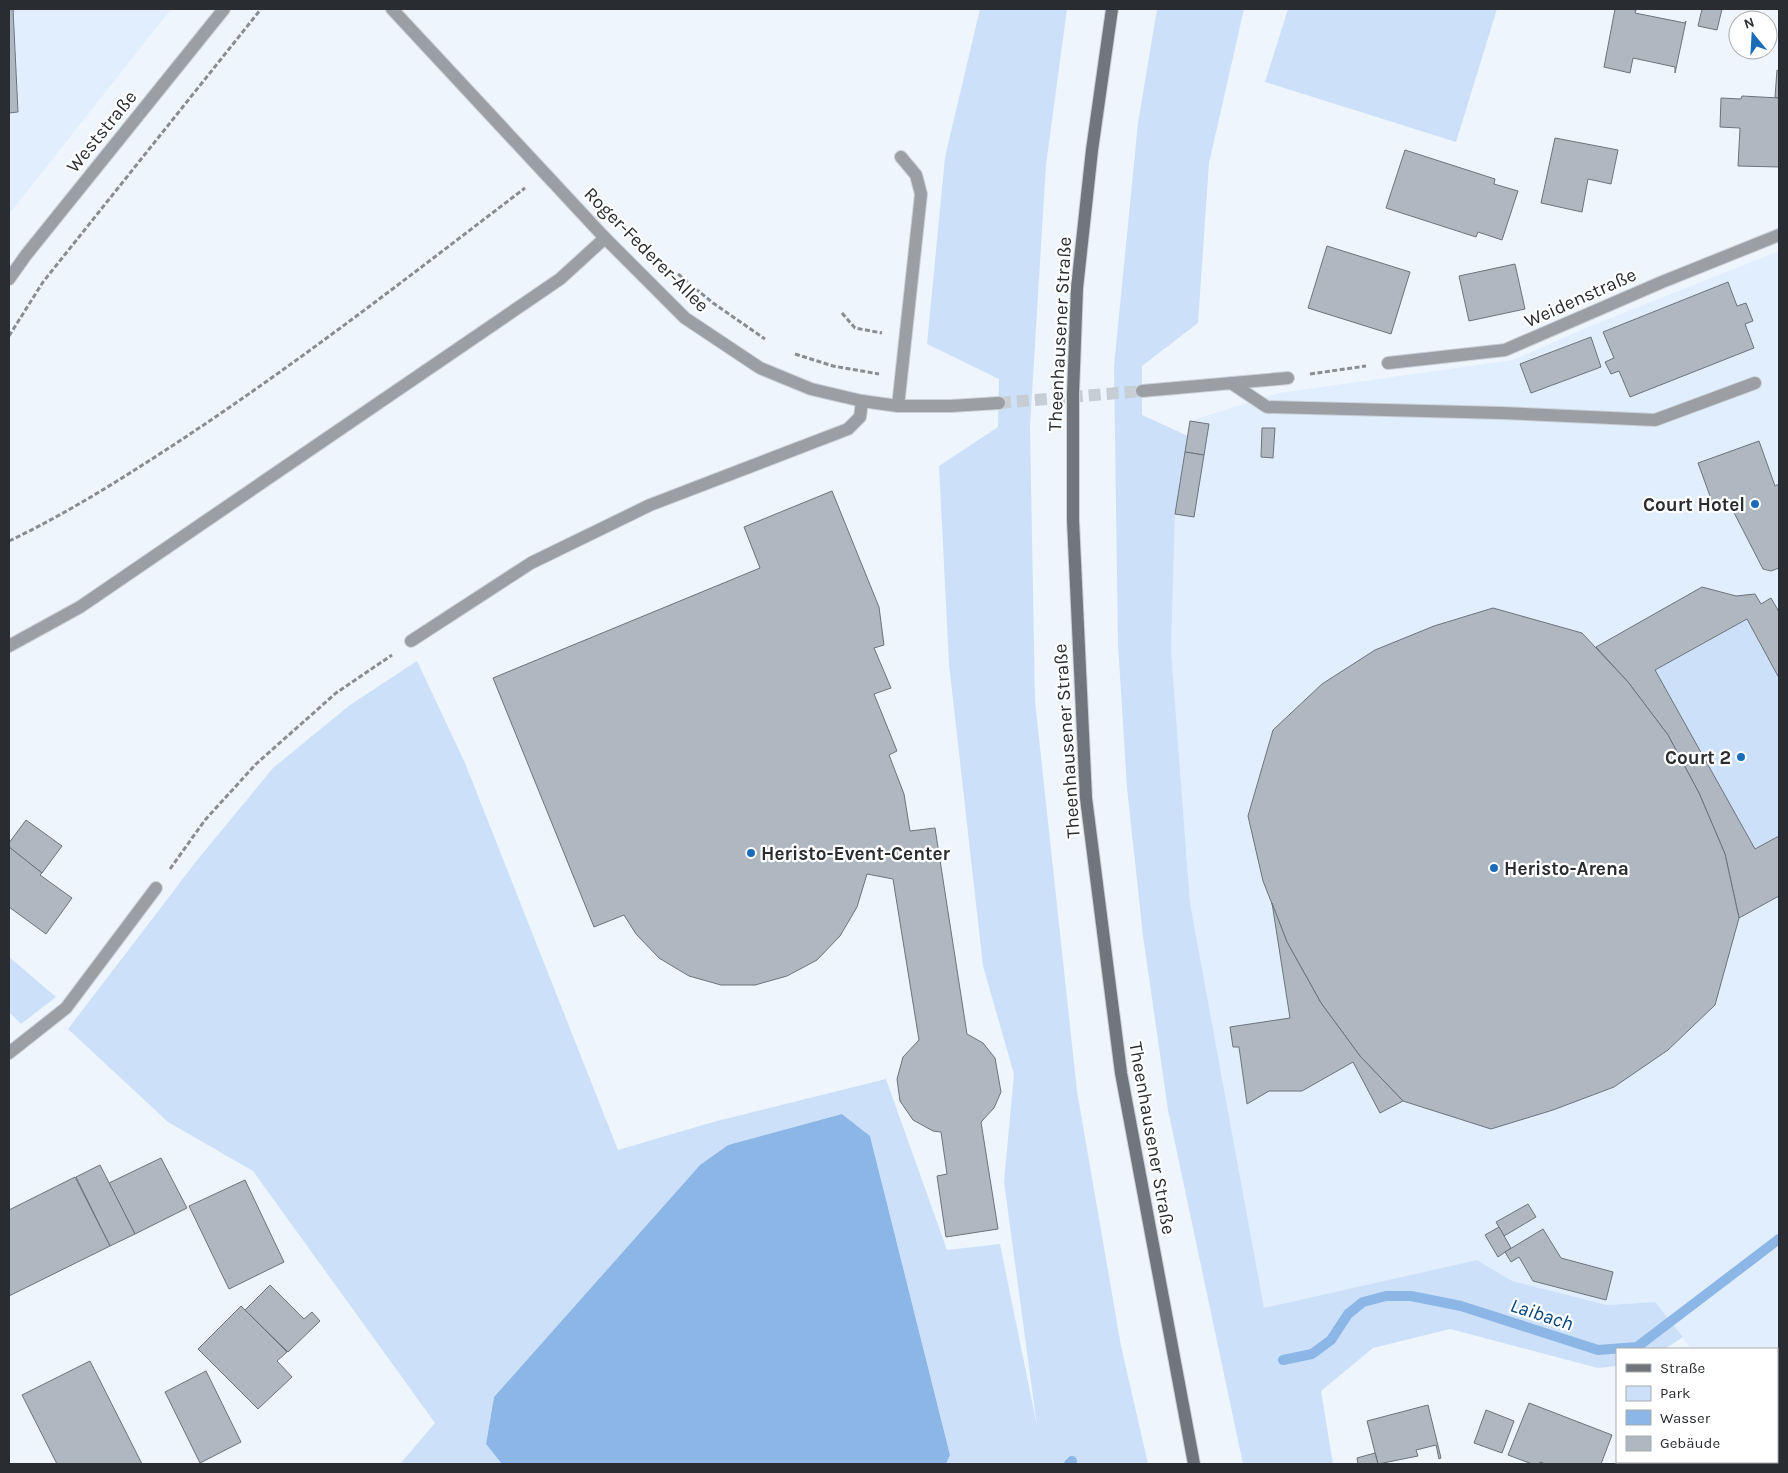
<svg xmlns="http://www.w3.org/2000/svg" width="1788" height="1473" viewBox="0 0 1788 1473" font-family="Karla,sans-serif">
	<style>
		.built { fill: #e0eefe }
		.green { fill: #cce1f9 }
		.water { fill: #8cb6e5 }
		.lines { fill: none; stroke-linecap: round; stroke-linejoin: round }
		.stream { stroke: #8cb6e5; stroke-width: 10 }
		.building { fill: #afb7c0; stroke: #6c737c }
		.minor-tunnel { stroke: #c7cdd4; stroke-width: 12; stroke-dasharray: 12 6; stroke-linecap: butt }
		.service-casing { stroke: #cbd1d8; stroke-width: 14 }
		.minor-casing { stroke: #cbd1d8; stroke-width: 14 }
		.secondary-casing { stroke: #cbd1d8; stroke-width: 14 }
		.path { stroke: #888d93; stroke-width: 3; stroke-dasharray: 5 2.5; stroke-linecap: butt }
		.service { stroke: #9b9fa3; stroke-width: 12 }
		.minor { stroke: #9b9fa3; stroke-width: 12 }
		.secondary { stroke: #71767c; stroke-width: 12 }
		.poi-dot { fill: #1a6cbb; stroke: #fff; stroke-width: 2 }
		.labels { text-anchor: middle; stroke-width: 4.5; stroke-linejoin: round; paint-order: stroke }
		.street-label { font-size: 19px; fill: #292c30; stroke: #fff }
		.poi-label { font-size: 19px; font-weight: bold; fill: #292c30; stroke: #fff; text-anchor: end }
		.water-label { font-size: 20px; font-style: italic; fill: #03437b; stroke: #fff }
	</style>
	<rect width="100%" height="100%" fill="#eef5fd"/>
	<g class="built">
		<polygon points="9,9 171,9 9,214"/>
		<polygon points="1779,251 1779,1464 1775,1464 1773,1462 1777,1462 1777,1349 1691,1349 1655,1302 1607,1305 1511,1281 1477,1260 1264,1309 1190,903 1171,650 1175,514 1190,421 1279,393 1513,360 1593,325"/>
	</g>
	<g class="green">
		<polygon points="980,9 1067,9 1046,165 1030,426 1035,701 1077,1091 1121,1346 1148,1464 946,1464 950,1455 870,1136 842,1114 728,1145 700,1165 494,1397 486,1444 502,1464 400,1464 435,1423 253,1171 168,1122 68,1029 198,859 273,768 350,705 417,661 465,763 618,1150 713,1122 886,1079 947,1250 1000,1244 1037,1426 1004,1182 1014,1074 983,966 949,664 939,466 998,427 999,379 927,344 945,157"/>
		<polygon points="1157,9 1244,9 1209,163 1198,323 1142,366 1142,415 1188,436 1175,514 1171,650 1190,903 1264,1308 1477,1260 1512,1281 1607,1305 1655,1302 1683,1337 1665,1349 1617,1349 1617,1366 1598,1368 1450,1329 1373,1348 1321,1391 1333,1464 1243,1464 1168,1110 1143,936 1127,788 1118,644 1114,366 1138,123"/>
		<polygon points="1288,9 1497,9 1456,142 1265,82"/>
		<polygon points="1747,619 1779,678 1779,836 1755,849 1655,670"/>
		<polygon points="9,957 56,997 21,1024 9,1012"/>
	</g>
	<polygon class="water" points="842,1114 870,1136 950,1455 946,1464 502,1464 486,1444 494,1397 700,1165 728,1145"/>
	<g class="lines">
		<g class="stream">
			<polyline points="1283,1360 1312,1354 1331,1340 1348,1314 1363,1302 1386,1296 1411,1296 1461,1306 1598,1350 1637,1347 1779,1239"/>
			<polyline points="1069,1464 1072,1461"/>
		</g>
	</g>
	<g class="building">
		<polygon points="9,9 13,9 18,112 9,113"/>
		<polygon points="1615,9 1630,9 1636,10 1635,13 1685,23 1686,21 1675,73 1675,67 1633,58 1630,73 1604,67"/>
		<polygon points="1702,9 1722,9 1717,30 1698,26"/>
		<polygon points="1777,70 1779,71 1779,98 1775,97"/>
		<polygon points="1742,96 1779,98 1779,167 1738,166 1740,128 1720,127 1721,98 1741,99"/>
		<polygon points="1555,138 1618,150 1611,184 1588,179 1582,212 1541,203"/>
		<polygon points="1405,150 1495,179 1494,184 1518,191 1502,240 1478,232 1476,237 1386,208"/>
		<polygon points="1327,246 1410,272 1391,334 1308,308"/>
		<polygon points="1515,264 1525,309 1469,321 1459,276"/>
		<polygon points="1728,282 1737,306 1746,303 1753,321 1745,324 1754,348 1630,397 1619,371 1611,374 1605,362 1614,358 1603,332"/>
		<polygon points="1591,337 1601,367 1531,393 1520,364"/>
		<polygon points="1190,421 1209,424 1204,455 1185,452"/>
		<polygon points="1262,428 1275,428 1273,458 1261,457"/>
		<polygon points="1759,441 1775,486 1779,484 1779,568 1771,571 1763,569 1728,501 1714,507 1698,463"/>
		<polygon points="1185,452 1204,455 1194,517 1175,514"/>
		<polygon points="832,491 879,607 884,645 874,648 891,688 874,694 897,751 889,755 904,794 910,831 935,828 967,1034 983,1043 995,1058 1001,1092 994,1108 981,1122 998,1229 946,1237 937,1176 947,1174 941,1132 933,1131 913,1120 900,1101 897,1079 903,1057 919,1040 893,879 867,874 857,907 840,936 817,960 787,976 755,985 721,985 689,976 659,958 636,934 624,915 594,927 493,678 760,568 744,527"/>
		<polygon points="1702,587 1736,596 1755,594 1761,604 1771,598 1779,612 1779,678 1747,619 1655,670 1755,849 1779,836 1779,896 1739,918 1725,854 1699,793 1668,735 1628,682 1596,647"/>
		<polygon points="1493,608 1582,633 1628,682 1668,735 1699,793 1725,854 1739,918 1715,1005 1668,1050 1614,1087 1553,1110 1491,1129 1403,1101 1360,1056 1321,1003 1287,942 1263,881 1248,816 1273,730 1322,684 1375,650 1434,626"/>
		<polygon points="26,820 62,846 42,873 9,847 9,843"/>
		<polygon points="9,847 42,873 40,875 72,898 46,934 9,907"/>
		<polygon points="1272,903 1287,942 1321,1003 1360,1056 1403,1101 1380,1113 1353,1062 1302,1091 1269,1091 1247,1104 1239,1047 1233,1047 1230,1027 1290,1018"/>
		<polygon points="161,1158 187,1208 135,1234 109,1183"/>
		<polygon points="100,1165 135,1234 110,1246 76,1177"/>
		<polygon points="75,1177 110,1246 9,1296 9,1210"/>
		<polygon points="245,1180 284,1262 229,1289 189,1206"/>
		<polygon points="1528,1204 1536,1217 1504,1236 1496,1222"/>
		<polygon points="1499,1227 1511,1248 1498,1257 1485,1235"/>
		<polygon points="1543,1229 1561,1258 1613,1272 1606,1300 1533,1281 1519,1257 1511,1262 1505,1252"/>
		<polygon points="270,1285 304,1319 312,1312 320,1321 288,1352 245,1310"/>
		<polygon points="241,1306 287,1352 277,1361 292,1377 258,1409 198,1349"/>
		<polygon points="90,1361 142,1464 57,1464 22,1395"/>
		<polygon points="206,1371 241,1442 200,1463 165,1392"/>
		<polygon points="1529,1403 1612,1435 1601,1464 1546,1464 1540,1462 1539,1464 1532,1464 1508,1455"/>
		<polygon points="1428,1405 1441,1458 1439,1459 1436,1445 1416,1450 1418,1456 1378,1464 1367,1421"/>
		<polygon points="1486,1410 1514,1421 1502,1453 1474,1443"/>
		<polygon points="1779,1422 1779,1442 1777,1438 1777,1424"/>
		<polygon points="1375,1453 1378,1464 1358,1464 1357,1458"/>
		<polygon points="1631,1462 1672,1462 1670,1464 1634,1464"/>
	</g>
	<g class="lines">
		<polyline class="minor-tunnel" points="999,403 1142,391"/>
		<g class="service-casing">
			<g id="service">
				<polyline points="1231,383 1267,407 1502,413 1655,420 1755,383"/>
				<polyline points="898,406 921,194 916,175 901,157"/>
				<polyline points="411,641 531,563 650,505 848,429 860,417 862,401"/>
				<polyline points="9,646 80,607 560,279 605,238"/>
				<polyline points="9,1053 66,1008 156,888"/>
			</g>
		</g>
		<g class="minor-casing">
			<g id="minor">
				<polyline points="392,9 605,238 685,318 760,368 811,389 862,401 898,406 951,406 999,403"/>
				<polyline points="9,279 26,255 224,9"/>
				<polyline points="1388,363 1505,350 1662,282 1779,235"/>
				<polyline points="1142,391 1288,378"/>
			</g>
		</g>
		<g class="secondary-casing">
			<polyline id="secondary" points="1112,9 1092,150 1077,288 1073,394 1073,520 1086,798 1121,1073 1194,1464"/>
		</g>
		<g class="path">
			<polyline points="678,274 713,303 765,339"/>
			<polyline points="842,313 855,328 882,333"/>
			<polyline points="9,336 43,282 261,9"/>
			<polyline points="795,354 833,366 879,374"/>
			<polyline points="1310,374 1366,366"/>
			<path d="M9,541C68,513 123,478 178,442C298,363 411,275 525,188"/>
			<polyline points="170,869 205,820 256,764 336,693 392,655"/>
		</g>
		<use href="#service" class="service"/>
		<use href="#minor" class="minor"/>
		<use href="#secondary" class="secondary"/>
	</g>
	<g class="poi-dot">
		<circle cx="1755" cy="504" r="5"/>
		<circle cx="1741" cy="757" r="5"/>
		<circle cx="751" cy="853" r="5"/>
		<circle cx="1494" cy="868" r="5"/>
	</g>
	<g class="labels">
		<g class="street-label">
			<text transform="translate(101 131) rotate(-51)" y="7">Weststraße</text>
			<text transform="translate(647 249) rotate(45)" y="7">Roger-Federer-Allee</text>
			<text transform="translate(1580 297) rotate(-24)" y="7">Weidenstraße</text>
			<text transform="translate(1059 334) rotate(-87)" y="7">Theenhausener Straße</text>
			<text transform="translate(1066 741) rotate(-94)" y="7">Theenhausener Straße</text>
			<text transform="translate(1153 1138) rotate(80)" y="7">Theenhausener Straße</text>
		</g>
		<g class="poi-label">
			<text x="1745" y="511">Court Hotel</text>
			<text x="1731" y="764">Court 2</text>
			<text x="761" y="860" text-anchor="start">Heristo-Event-Center</text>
			<text x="1504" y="875" text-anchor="start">Heristo-Arena</text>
		</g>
		<g class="water-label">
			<text transform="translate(1542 1314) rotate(18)" y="7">Laibach</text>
		</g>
	</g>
	<rect width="1788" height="1473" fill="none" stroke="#292c30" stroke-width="20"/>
	<rect x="1616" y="1348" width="162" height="115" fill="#ffffff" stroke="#a9abac"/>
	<rect x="1626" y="1364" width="25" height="8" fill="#71767c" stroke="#a9abac"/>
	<text x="1660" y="1373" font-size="15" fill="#292c30">Straße</text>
	<rect x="1626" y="1386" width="25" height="15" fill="#cce1f9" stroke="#a9abac"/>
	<text x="1660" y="1398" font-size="15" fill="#292c30">Park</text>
	<rect x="1626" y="1410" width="25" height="15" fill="#8cb6e5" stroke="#a9abac"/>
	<text x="1660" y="1423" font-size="15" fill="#292c30">Wasser</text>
	<rect x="1626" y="1436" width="25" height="15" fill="#afb7c0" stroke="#a9abac"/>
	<text x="1660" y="1448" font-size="15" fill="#292c30">Gebäude</text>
	<g transform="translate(1753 35) rotate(342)"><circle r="24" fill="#ffffff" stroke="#a9abac"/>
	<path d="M0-4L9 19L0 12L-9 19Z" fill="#1a6cbb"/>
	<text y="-8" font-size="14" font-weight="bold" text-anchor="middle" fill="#292c30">N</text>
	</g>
</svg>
